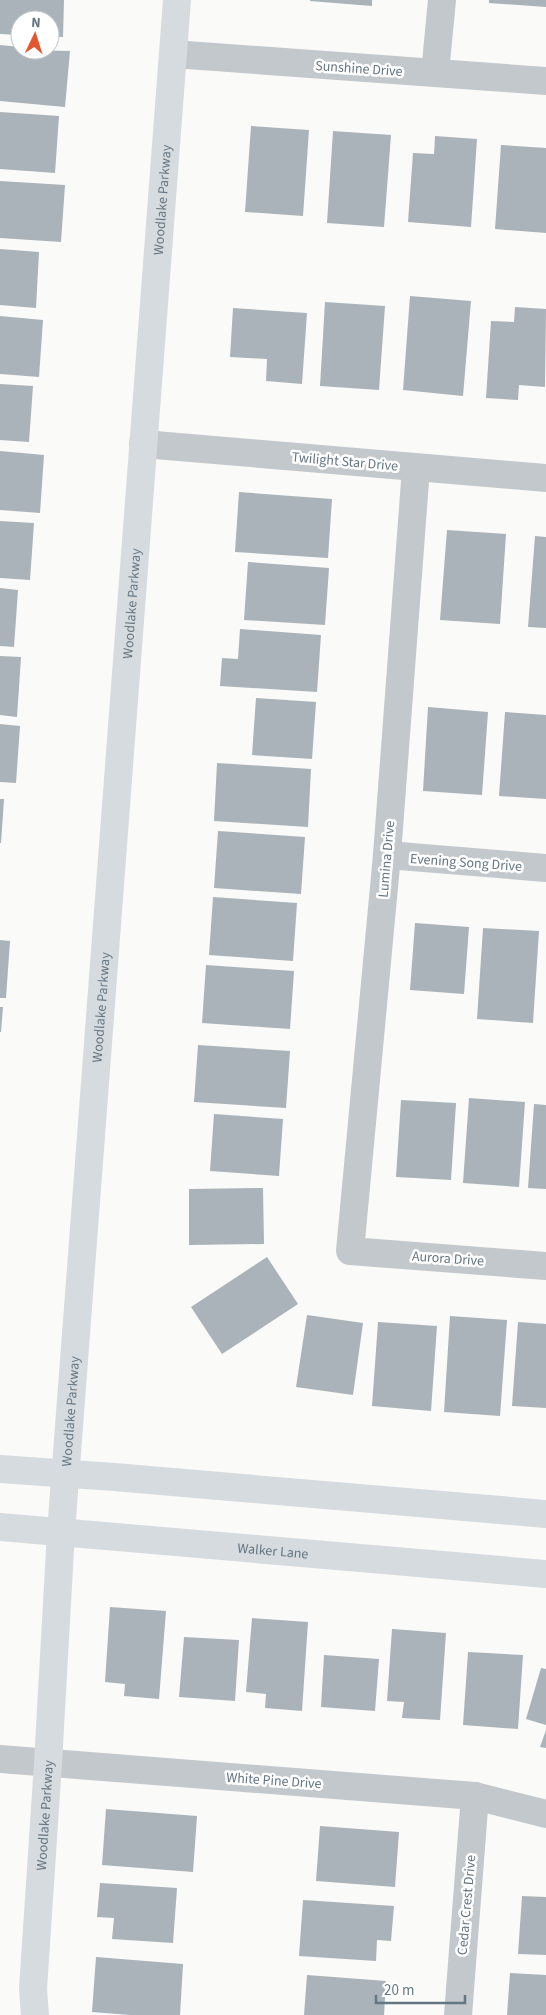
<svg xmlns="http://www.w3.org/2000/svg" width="546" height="2015" viewBox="0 0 546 2015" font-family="'Source Sans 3',sans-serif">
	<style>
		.building { fill: #aab3b9 }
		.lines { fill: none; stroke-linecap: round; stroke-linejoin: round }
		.street { stroke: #c3c8cc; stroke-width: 28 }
		.secondary { stroke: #d6dbdf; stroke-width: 28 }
		.labels { text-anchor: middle; stroke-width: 5; stroke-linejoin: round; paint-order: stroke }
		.street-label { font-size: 14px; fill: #657683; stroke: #fff }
	</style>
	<rect width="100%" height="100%" fill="#fafaf8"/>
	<g class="building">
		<polygon points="0,0 64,0 63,37 50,37 50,20 20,20 20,35 0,34"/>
		<polygon points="310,0 372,0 372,6 310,1"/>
		<polygon points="489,0 546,0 546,7 489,3"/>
		<polygon points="0,45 20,47 20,50 70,51 65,107 0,101"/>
		<polygon points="0,112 59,116 55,173 0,169"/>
		<polygon points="251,126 309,130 303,216 245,212"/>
		<polygon points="333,131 391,135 384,227 327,223"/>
		<polygon points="435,136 477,139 471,227 408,222 413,153 434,154"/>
		<polygon points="501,145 546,148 546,233 495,229"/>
		<polygon points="0,181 65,185 61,242 0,238"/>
		<polygon points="0,249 39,252 36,308 0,305"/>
		<polygon points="410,296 471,301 463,396 403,390"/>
		<polygon points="325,302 385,306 379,390 320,386"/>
		<polygon points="515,307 546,309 545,387 519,385 518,400 486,398 491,321 514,322"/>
		<polygon points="233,308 307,313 302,384 266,381 267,359 230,357"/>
		<polygon points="0,316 43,320 39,377 0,374"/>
		<polygon points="0,384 33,386 29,442 0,440"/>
		<polygon points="0,451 44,455 40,513 0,510"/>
		<polygon points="239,492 332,499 328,558 235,552"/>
		<polygon points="0,521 34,523 30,580 0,578"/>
		<polygon points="447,530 506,534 500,624 440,620"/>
		<polygon points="535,536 546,537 546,628 528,627"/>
		<polygon points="248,562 329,568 325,625 244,620"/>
		<polygon points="0,588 18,590 14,647 0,646"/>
		<polygon points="240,629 321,635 317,692 220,686 222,658 238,659"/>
		<polygon points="0,656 21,657 17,717 0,715"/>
		<polygon points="256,698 316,702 312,759 252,755"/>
		<polygon points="428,707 488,712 482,795 423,791"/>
		<polygon points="505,712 546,715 546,799 499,796"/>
		<polygon points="0,724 20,726 16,783 0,782"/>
		<polygon points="217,763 311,769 308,827 214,821"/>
		<polygon points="0,799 4,799 1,843 0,843"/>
		<polygon points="218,831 305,837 301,894 214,888"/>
		<polygon points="213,897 297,903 293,961 209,955"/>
		<polygon points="415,923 469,927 464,994 410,990"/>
		<polygon points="483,928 539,931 533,1023 477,1019"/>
		<polygon points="0,940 10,941 6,998 0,998"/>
		<polygon points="206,965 294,971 290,1029 202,1023"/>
		<polygon points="0,1007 3,1007 1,1032 0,1032"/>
		<polygon points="198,1045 290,1051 286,1108 194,1102"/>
		<polygon points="469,1098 525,1102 519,1187 463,1183"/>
		<polygon points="401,1100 456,1103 451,1180 396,1177"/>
		<polygon points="534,1104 546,1105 546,1189 528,1188"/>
		<polygon points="214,1114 283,1119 279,1176 210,1171"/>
		<polygon points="263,1188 264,1244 189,1245 189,1189"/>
		<polygon points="267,1257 298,1304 222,1354 191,1307"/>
		<polygon points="307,1315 363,1323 353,1395 296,1387"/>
		<polygon points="450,1316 507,1320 500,1416 444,1412"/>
		<polygon points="378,1322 437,1326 431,1411 372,1406"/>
		<polygon points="518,1322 546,1324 546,1408 512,1406"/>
		<polygon points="110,1607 166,1611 159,1699 124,1696 125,1684 105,1682"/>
		<polygon points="252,1618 308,1622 302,1711 265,1708 266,1694 246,1692"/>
		<polygon points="392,1629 446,1633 440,1720 402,1718 404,1702 387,1701"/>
		<polygon points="184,1637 239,1640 235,1701 179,1697"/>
		<polygon points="468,1652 523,1655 518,1729 463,1725"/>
		<polygon points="324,1655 379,1659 375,1711 321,1707"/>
		<polygon points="541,1668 546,1669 546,1725 526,1719"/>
		<polygon points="546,1730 546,1748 540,1747"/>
		<polygon points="106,1809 197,1816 193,1872 102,1865"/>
		<polygon points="320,1826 399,1832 395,1887 316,1881"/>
		<polygon points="100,1883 177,1888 173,1943 112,1939 114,1918 97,1917"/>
		<polygon points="522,1896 546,1897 546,1955 518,1954"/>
		<polygon points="303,1900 394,1906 391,1941 377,1940 376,1961 299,1956"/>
		<polygon points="96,1957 183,1964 180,2015 130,2015 92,2012"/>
		<polygon points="510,1973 546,1975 546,2015 507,2015"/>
		<polygon points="307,1975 386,1981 384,2015 304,2015"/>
	</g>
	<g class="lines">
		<g class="street">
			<polyline points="173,54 546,81"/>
			<polyline points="435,73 442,0"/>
			<polyline points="143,444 546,478"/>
			<polyline points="416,468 387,855 350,1251 546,1266"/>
			<polyline points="387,855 546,868"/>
			<polyline points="0,1759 475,1796 546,1814"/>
			<polyline points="458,2015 475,1796"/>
		</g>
		<g class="secondary">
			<polyline points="0,1469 114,1477 546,1514"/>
			<path id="s1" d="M0,1527L546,1574"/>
			<path id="s2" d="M35,2015L33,1989L48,1763L61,1532L177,0"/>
		</g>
	</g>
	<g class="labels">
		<g class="street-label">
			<text transform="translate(359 68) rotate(4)" y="5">Sunshine Drive</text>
			<text dy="5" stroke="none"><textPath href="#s2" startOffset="1820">Woodlake Parkway</textPath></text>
			<text transform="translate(345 461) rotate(5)" y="5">Twilight Star Drive</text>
			<text dy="5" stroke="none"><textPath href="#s2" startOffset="1415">Woodlake Parkway</textPath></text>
			<text transform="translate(386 859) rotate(-85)" y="5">Lumina Drive</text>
			<text transform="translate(466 862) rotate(4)" y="5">Evening Song Drive</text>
			<text dy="5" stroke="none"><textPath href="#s2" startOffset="1010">Woodlake Parkway</textPath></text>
			<text transform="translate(448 1258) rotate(4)" y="5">Aurora Drive</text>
			<text dy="5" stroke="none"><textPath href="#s2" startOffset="605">Woodlake Parkway</textPath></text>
			<text dy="5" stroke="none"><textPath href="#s1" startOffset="274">Walker Lane</textPath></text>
			<text transform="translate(274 1780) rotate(4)" y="5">White Pine Drive</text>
			<text dy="5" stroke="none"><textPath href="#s2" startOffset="200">Woodlake Parkway</textPath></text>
			<text transform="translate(466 1905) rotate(-85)" y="5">Cedar Crest Drive</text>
		</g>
	</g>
	<g transform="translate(35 35) rotate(4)"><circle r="24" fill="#ffffff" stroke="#c1c8cd"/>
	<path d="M0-4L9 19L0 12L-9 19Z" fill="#e4572e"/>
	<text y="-8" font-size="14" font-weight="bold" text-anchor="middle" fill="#657683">N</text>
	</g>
	<path d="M376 1995v8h89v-8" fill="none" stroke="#657683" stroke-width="2.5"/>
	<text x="384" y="1995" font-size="15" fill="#657683" stroke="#ffffff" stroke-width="4" paint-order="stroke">20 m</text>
</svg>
